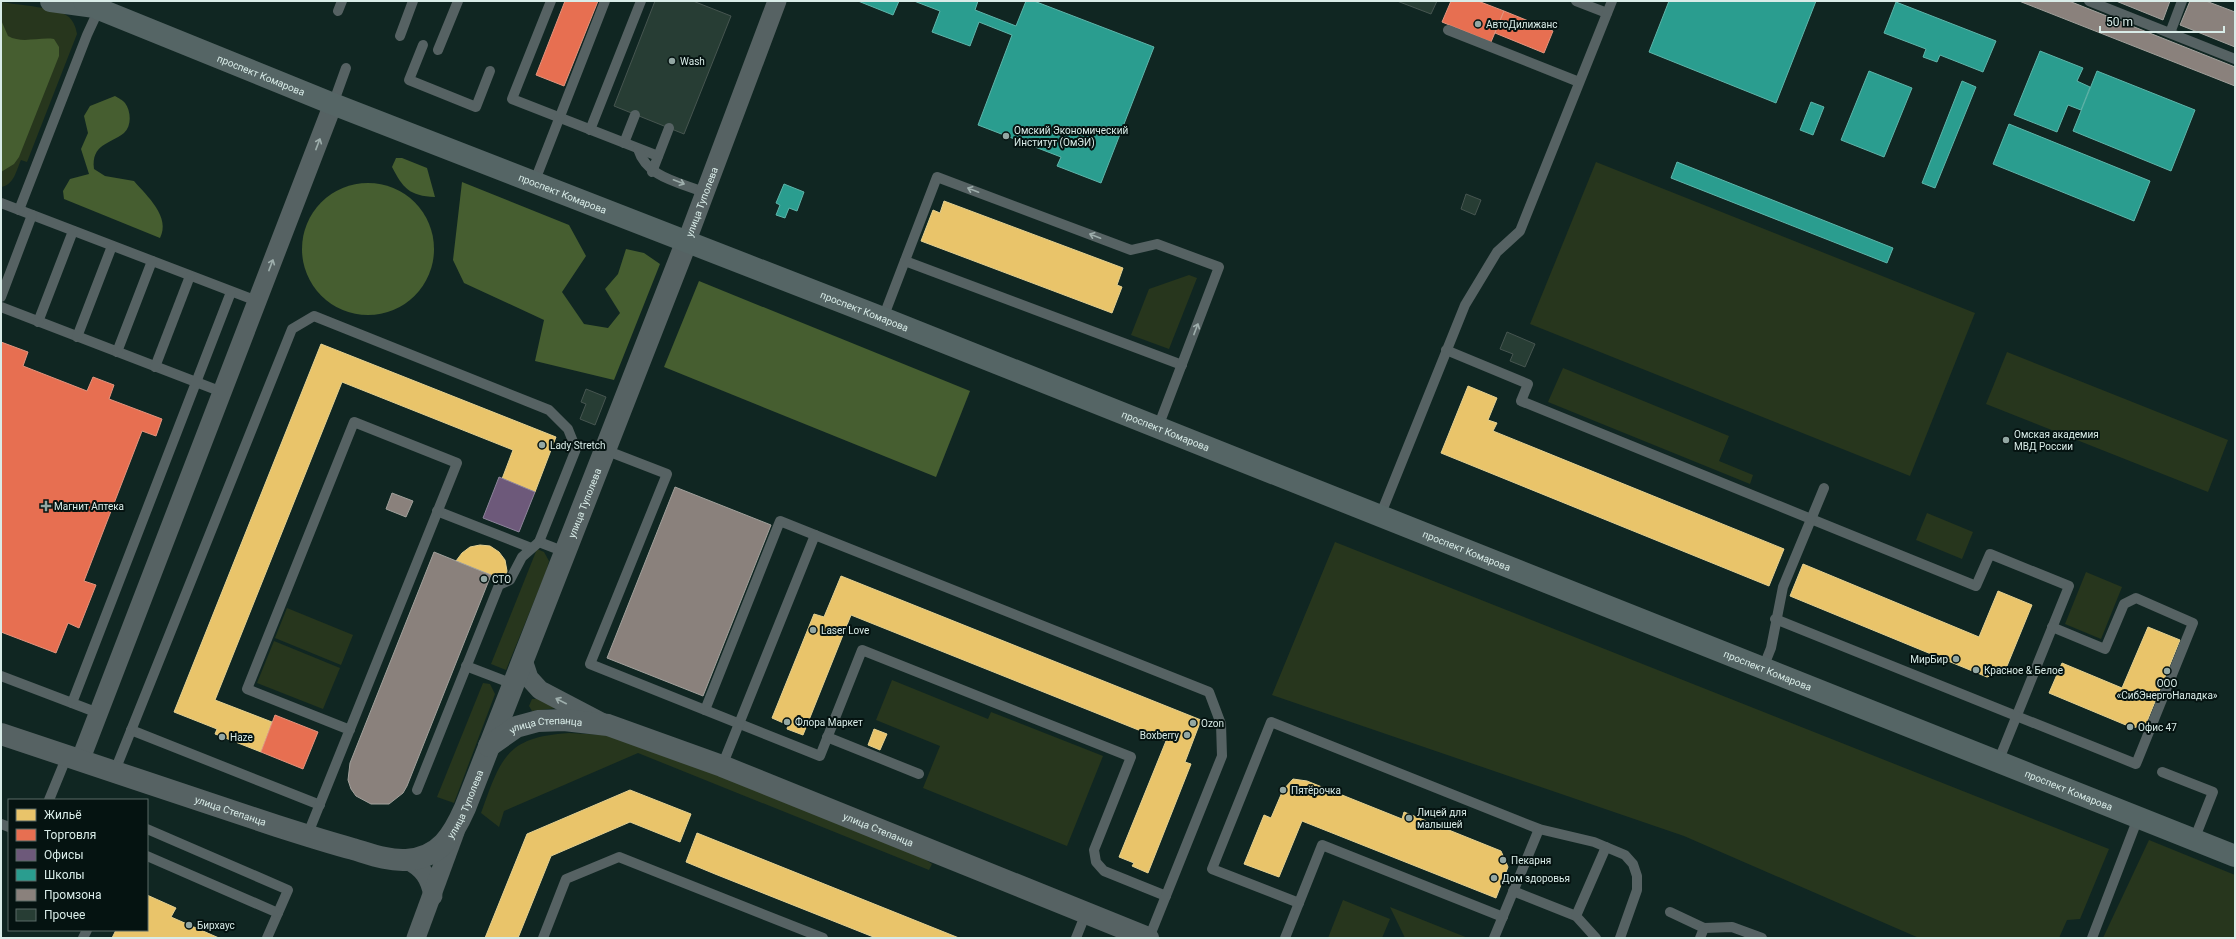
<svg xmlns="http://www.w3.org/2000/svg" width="2236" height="939" viewBox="0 0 2236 939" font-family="Roboto,sans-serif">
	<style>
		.green { fill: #27361d }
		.forest { fill: #465e30 }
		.homes { fill: #e9c46a; stroke: #e4d090 }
		.shops { fill: #e76f51; stroke: #e3947e }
		.offices { fill: #6d597a; stroke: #8d859b }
		.schools { fill: #2a9d8f; stroke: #5eb5aa }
		.industry { fill: #8a817c; stroke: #a2a19c }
		.building { fill: #273d34; stroke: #465550 }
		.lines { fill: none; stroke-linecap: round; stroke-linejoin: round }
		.service { stroke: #566263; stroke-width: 10 }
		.minor { stroke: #566263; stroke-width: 19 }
		.tertiary { stroke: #566263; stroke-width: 22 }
		.secondary { stroke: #556565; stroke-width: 22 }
		.oneway { stroke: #9eaeac }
		.poi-dot { fill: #93a7a3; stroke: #051311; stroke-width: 1.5 }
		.labels { text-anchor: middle; stroke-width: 4; stroke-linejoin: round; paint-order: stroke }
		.poi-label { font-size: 10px; fill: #d9ece8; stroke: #051311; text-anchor: start }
		.street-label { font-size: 10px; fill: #d9ece8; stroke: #051311 }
	</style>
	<rect width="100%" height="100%" fill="#102622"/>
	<g class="green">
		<path d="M1,2C17,5 57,7 69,17C74,22 76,28 77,34L27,162L21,160C16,171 14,185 1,187Z"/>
		<polygon points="1596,162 1975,313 1910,476 1530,324"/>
		<polygon points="1189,275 1197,278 1169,349 1131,335 1149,289"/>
		<polygon points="2007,352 2228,440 2208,492 1986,404"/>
		<polygon points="1563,368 1729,436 1719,461 1753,475 1750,484 1548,402"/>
		<polygon points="1927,513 1973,532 1962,559 1916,540"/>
		<polygon points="1335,542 2109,849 2080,919 2067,920 2059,938 1919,938 1684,836 1272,695"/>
		<polygon points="537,549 544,552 549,561 546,572 506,670 491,664"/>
		<polygon points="2086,572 2122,587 2101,639 2065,624"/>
		<polygon points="287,608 353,635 341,665 275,638"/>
		<polygon points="274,641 340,668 323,709 257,683"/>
		<polygon points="892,680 988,719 991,712 1103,756 1067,846 923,788 940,746 876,720"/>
		<polygon points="483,683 490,684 495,694 454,803 437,797"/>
		<polygon points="532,699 537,699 557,708 532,711 529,706"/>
		<path d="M569,733L604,735L642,744L917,854L932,864L929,870L638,753L504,811L499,827L481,813C501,758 506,737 569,733Z"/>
		<polygon points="2149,840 2235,875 2235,938 2103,938"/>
		<polygon points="1343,900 1390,919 1382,938 1328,938"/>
		<polygon points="1390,907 1468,938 1405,938"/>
	</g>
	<g class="forest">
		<path d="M1,20L8,36C22,44 38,37 54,39L59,47V56L19,157L14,164L1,172Z"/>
		<path d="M115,96C118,98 123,100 125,103C131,111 132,126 124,133C110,144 91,144 94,169L105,176L134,181C147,196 171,217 160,238L64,199L63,191L70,179L89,174L81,149L88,133L84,116L90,106Z"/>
		<path d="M396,158H402L427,168L435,197C409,196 403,188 392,167Z"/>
		<polygon points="462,182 569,225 586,256 562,292 584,324 608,328 620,313 605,289 618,274 626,249 644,253 660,264 614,380 535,361 544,320 464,283 453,260"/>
		<circle cx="368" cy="249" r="66"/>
		<polygon points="699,281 970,391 936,477 664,367"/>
	</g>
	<g class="homes">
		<polygon points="944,201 1123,268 1117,285 1122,287 1112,313 921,241 933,210 940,213"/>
		<polygon points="321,344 556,437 535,492 502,479 513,450 342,382 215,700 272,722 261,752 215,734 217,729 174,712"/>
		<polygon points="1468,386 1497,398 1488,420 1497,423 1493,431 1784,549 1769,586 1441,453"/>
		<polygon points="480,545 490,546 499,552 505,560 507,571 505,581 456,561 462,553 470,547"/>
		<polygon points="1803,564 1979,637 1998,591 2032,605 2005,671 1987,677 1790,596"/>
		<polygon points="841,576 1201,720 1185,762 1191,764 1148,873 1132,866 1134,863 1119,857 1166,741 851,615 803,735 787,729 788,725 772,718 814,614 824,617"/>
		<polygon points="2148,627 2180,640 2146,724 2133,728 2049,693 2062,663 2122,688"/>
		<polygon points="874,729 887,734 880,750 868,745"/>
		<polygon points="1293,779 1307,781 1402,819 1404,812 1501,851 1508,867 1496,898 1302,821 1279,877 1244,864 1264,815 1271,818 1283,790"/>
		<polygon points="630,790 691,814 680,842 630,822 551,856 518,938 485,938 527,834"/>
		<polygon points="697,833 959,938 876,938 715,874 686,862"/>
		<polygon points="147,895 176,908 171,917 219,938 112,938 116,930 147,930"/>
	</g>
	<g class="shops">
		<polygon points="565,1 598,1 564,86 536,75"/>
		<polygon points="1451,1 1478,1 1504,11 1491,42 1442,22"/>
		<polygon points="1504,11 1553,31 1544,53 1495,33"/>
		<polygon points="1,342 28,352 23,366 87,391 93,377 114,385 109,399 162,419 156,436 142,431 84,581 96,585 79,628 68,623 56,653 1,632"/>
		<polygon points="275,715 318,732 303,769 261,752"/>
	</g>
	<polygon class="offices" points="499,477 535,492 519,532 483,518"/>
	<g class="schools">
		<polygon points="858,1 899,1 893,15"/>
		<polygon points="914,1 978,1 975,10 1016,26 1026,1 1034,1 1154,47 1101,183 1057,166 1061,157 978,125 1012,35 979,22 970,46 932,32 940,11"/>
		<polygon points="1669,1 1816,1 1776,103 1649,52"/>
		<polygon points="1896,2 1996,41 1983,72 1940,55 1937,62 1923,57 1926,49 1884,33"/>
		<polygon points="2040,51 2083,68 2077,81 2090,87 2081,110 2068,105 2057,132 2014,115"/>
		<polygon points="1869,71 1912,88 1884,157 1841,140"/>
		<polygon points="2097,71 2195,110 2171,171 2073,131"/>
		<polygon points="1962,81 1976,87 1935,188 1922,183"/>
		<polygon points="1811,102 1824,107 1813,135 1800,130"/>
		<polygon points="2009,124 2150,181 2134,221 1993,164"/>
		<polygon points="1677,162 1893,248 1887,263 1671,178"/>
		<polygon points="784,184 804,192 797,211 789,208 785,218 776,215 780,205 776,203"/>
	</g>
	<g class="industry">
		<polygon points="2019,1 2069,1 2235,67 2235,86"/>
		<polygon points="2116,1 2170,1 2163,20"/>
		<polygon points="2190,1 2206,1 2235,12 2235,47 2180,25"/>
		<polygon points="675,487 771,525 703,696 607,658"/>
		<polygon points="392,493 413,501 406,517 386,509"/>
		<polygon points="434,552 491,575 407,786 403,793 389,804 371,804 356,796 351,789 348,780 350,763"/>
	</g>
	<g class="building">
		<polygon points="655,1 693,1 731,16 684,134 614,106"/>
		<polygon points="1397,1 1437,1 1431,14"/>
		<polygon points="1466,194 1481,200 1475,215 1461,209"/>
		<polygon points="1507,332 1535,344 1525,367 1510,361 1513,354 1500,349"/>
		<polygon points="586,389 606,397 595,425 580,419 586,404 581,402"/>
	</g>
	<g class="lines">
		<g class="service">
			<polyline points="551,1 512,99 658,156"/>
			<polyline points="1576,1 1607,13"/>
			<polyline points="2089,1 2235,59"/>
			<polyline points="338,11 342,1"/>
			<polyline points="1448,30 1579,82"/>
			<polyline points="2170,33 2182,1"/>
			<polyline points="400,36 413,1"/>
			<polyline points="423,45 409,80 476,107 490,71"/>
			<polyline points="438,50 458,1"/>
			<polyline points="333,104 346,68"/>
			<polyline points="590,130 641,1"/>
			<polyline points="624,143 635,115"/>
			<path d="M638,149C647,178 680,182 706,193"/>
			<polyline points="652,172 669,128"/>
			<polyline points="534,183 605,1"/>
			<polyline points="1,203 257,301"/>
			<polyline points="19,210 87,35 99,9"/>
			<polyline points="905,261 1182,365"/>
			<polyline points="1,297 32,215"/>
			<polyline points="1,307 222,392"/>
			<polyline points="883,318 937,177 1131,250 1157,244 1219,267 1158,427"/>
			<polyline points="38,322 73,231"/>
			<polyline points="77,337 112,246"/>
			<polyline points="1446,350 1528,384 1521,401 1976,586 1990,554 2069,586 1998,762"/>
			<polyline points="117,352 152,261"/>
			<polyline points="155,367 190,276"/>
			<polyline points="605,450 667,474 590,664 820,756 862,650 1131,757 1094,850 1096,862 1104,871 1166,896"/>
			<polyline points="437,511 531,548"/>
			<polyline points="1380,516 1465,305 1497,252 1520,231 1612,1"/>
			<polyline points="539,542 565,552"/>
			<polyline points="1775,619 2136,764 2193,623 2136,598 2124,604 2105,649 2052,627"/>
			<polyline points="466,666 513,684"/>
			<polyline points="1763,668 1771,648 1783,587 1824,488"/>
			<polyline points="1,676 72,703"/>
			<polyline points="705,710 780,521 815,535"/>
			<polyline points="98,713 72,703 231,292"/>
			<polyline points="131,730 320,805"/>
			<polyline points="827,737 919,774"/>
			<polyline points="722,766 815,535 1209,692 1221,724 1222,756 1149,938"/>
			<polyline points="2162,772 2213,792 2194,840"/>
			<polyline points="114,773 292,329 314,316 549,410 568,429 576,449 539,542 522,557 510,580 499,585 417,790"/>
			<polyline points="49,800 67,756"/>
			<polyline points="1,824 9,827"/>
			<polyline points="147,829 288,890 267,938"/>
			<polyline points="307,836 457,463 354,422 247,689 350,730"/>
			<polyline points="147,856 278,913"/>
			<polyline points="1513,891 1576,916 1596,938"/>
			<polyline points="1299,903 1212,869 1271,722 1539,829 1594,842 1625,855 1633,864 1637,876 1637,890 1620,938"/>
			<polyline points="1670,912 1704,928 1732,927 1762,938"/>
			<polyline points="1576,916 1606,847"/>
			<polyline points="83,938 87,930"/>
			<polyline points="543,938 566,879 619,857 823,938"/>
			<polyline points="1076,938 1086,913"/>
			<polyline points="1285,938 1322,845 1503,917"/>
			<polyline points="1494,938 1539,829"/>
			<polyline points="1700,938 1704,928"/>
			<polyline points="2092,938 2138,818"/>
		</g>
		<g class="minor">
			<path id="s1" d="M686,243L777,1"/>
			<polyline points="523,660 529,678 540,690 603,723"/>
			<polyline points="80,761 333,104"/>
			<path d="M407,860C423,868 430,878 433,896"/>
			<polyline points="416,938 455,832"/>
		</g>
		<g class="tertiary">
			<path id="s2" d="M1,734C93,765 185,795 277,826C302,834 327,842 353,849C370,854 388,861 406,860C440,858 453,835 465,808L686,243"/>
			<path id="s3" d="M489,746L516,727L538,721L564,720L608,725L722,766L1148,938"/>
		</g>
		<g class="secondary">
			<polyline points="51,1 95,7"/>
			<path id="s4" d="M84,1L99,9L333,104L883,318L2235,856"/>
		</g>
	</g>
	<defs><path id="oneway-shaft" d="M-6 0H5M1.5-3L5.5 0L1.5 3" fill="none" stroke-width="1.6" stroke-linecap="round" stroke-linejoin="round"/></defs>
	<g class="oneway">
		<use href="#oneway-shaft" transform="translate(318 144) rotate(-69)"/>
		<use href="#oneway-shaft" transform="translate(679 182) rotate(21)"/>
		<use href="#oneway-shaft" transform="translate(973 190) rotate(-159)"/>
		<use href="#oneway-shaft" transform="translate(1095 236) rotate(-159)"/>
		<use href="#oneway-shaft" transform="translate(271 265) rotate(-69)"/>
		<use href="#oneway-shaft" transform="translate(1196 329) rotate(-69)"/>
		<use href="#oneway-shaft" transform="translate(561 701) rotate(-153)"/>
	</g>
	<g class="poi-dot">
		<circle cx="1478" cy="24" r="4"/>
		<circle cx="672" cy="61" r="4"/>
		<circle cx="1006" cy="136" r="4"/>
		<circle cx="2006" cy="440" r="4"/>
		<circle cx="542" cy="445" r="4"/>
		<path d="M44 500h4v4h4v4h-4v4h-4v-4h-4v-4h4z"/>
		<circle cx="484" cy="579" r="4"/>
		<circle cx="813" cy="630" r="4"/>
		<circle cx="1956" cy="659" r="4"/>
		<circle cx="1976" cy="670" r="4"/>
		<circle cx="2167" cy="671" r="4"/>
		<circle cx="787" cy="722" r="4"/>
		<circle cx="1193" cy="723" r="4"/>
		<circle cx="2130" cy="727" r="4"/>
		<circle cx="1187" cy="735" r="4"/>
		<circle cx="222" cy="737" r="4"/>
		<circle cx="1283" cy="790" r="4"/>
		<circle cx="1409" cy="818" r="4"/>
		<circle cx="1503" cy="860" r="4"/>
		<circle cx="1494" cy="878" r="4"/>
		<circle cx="189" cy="925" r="4"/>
	</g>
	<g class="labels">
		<g class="poi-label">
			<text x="1486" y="28">АвтоДилижанс</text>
			<text x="680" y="65">Wash</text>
			<text x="1014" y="134">Омский Экономический<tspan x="1014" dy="12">Институт (ОмЭИ)</tspan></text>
			<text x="2014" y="438">Омская академия<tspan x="2014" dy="12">МВД России</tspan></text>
			<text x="550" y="449">Lady Stretch</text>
			<text x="54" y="510">Магнит Аптека</text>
			<text x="492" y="583">СТО</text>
			<text x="821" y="634">Laser Love</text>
			<text x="1948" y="663" text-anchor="end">МирБир</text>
			<text x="1984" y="674">Красное &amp; Белое</text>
			<text x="2167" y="687" text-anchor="middle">ООО<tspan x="2167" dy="12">«СибЭнергоНаладка»</tspan></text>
			<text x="795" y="726">Флора Маркет</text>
			<text x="1201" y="727">Ozon</text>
			<text x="2138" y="731">Офис 47</text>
			<text x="1179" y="739" text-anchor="end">Boxberry</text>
			<text x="230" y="741">Haze</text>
			<text x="1291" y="794">Пятёрочка</text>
			<text x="1417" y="816">Лицей для<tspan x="1417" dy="12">малышей</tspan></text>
			<text x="1511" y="864">Пекарня</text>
			<text x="1502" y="882">Дом здоровья</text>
			<text x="197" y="929">Бирхаус</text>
		</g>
		<g class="street-label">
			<text dy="4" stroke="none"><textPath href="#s4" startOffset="192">проспект Комарова</textPath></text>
			<text dy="4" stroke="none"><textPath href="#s4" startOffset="516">проспект Комарова</textPath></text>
			<text dy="4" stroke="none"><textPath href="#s1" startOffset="44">улица Туполева</textPath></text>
			<text dy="4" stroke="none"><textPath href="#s4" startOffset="840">проспект Комарова</textPath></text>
			<text dy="4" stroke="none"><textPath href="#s4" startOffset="1164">проспект Комарова</textPath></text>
			<text dy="4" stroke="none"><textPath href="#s2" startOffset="836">улица Туполева</textPath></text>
			<text dy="4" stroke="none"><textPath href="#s4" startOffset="1488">проспект Комарова</textPath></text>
			<text dy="4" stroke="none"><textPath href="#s4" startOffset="1812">проспект Комарова</textPath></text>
			<text dy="4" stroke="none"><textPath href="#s3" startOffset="63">улица Степанца</textPath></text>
			<text dy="4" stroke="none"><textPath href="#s4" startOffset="2136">проспект Комарова</textPath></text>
			<text dy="4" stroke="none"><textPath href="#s2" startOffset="512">улица Туполева</textPath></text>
			<text dy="4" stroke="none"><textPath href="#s2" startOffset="242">улица Степанца</textPath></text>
			<text dy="4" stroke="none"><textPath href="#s3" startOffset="416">улица Степанца</textPath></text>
		</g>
	</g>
	<rect width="2236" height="939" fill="none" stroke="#d9ece8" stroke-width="4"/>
	<rect x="8" y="799" width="140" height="132" fill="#051311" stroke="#5a6a67"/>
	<rect x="16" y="809" width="20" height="12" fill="#e9c46a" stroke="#5a6a67"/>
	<text x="44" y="819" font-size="12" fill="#d9ece8">Жильё</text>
	<rect x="16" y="829" width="20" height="12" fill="#e76f51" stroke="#5a6a67"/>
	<text x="44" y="839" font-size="12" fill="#d9ece8">Торговля</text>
	<rect x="16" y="849" width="20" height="12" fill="#6d597a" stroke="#5a6a67"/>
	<text x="44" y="859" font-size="12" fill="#d9ece8">Офисы</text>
	<rect x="16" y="869" width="20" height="12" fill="#2a9d8f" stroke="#5a6a67"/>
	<text x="44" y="879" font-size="12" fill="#d9ece8">Школы</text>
	<rect x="16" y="889" width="20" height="12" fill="#8a817c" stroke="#5a6a67"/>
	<text x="44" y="899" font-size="12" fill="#d9ece8">Промзона</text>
	<rect x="16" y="909" width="20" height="12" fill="#273d34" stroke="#5a6a67"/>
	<text x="44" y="919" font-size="12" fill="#d9ece8">Прочее</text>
	<path d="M2100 26v6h124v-6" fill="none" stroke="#d9ece8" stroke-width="2"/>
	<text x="2106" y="26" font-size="12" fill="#d9ece8" stroke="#051311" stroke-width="3" paint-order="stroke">50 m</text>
</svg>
